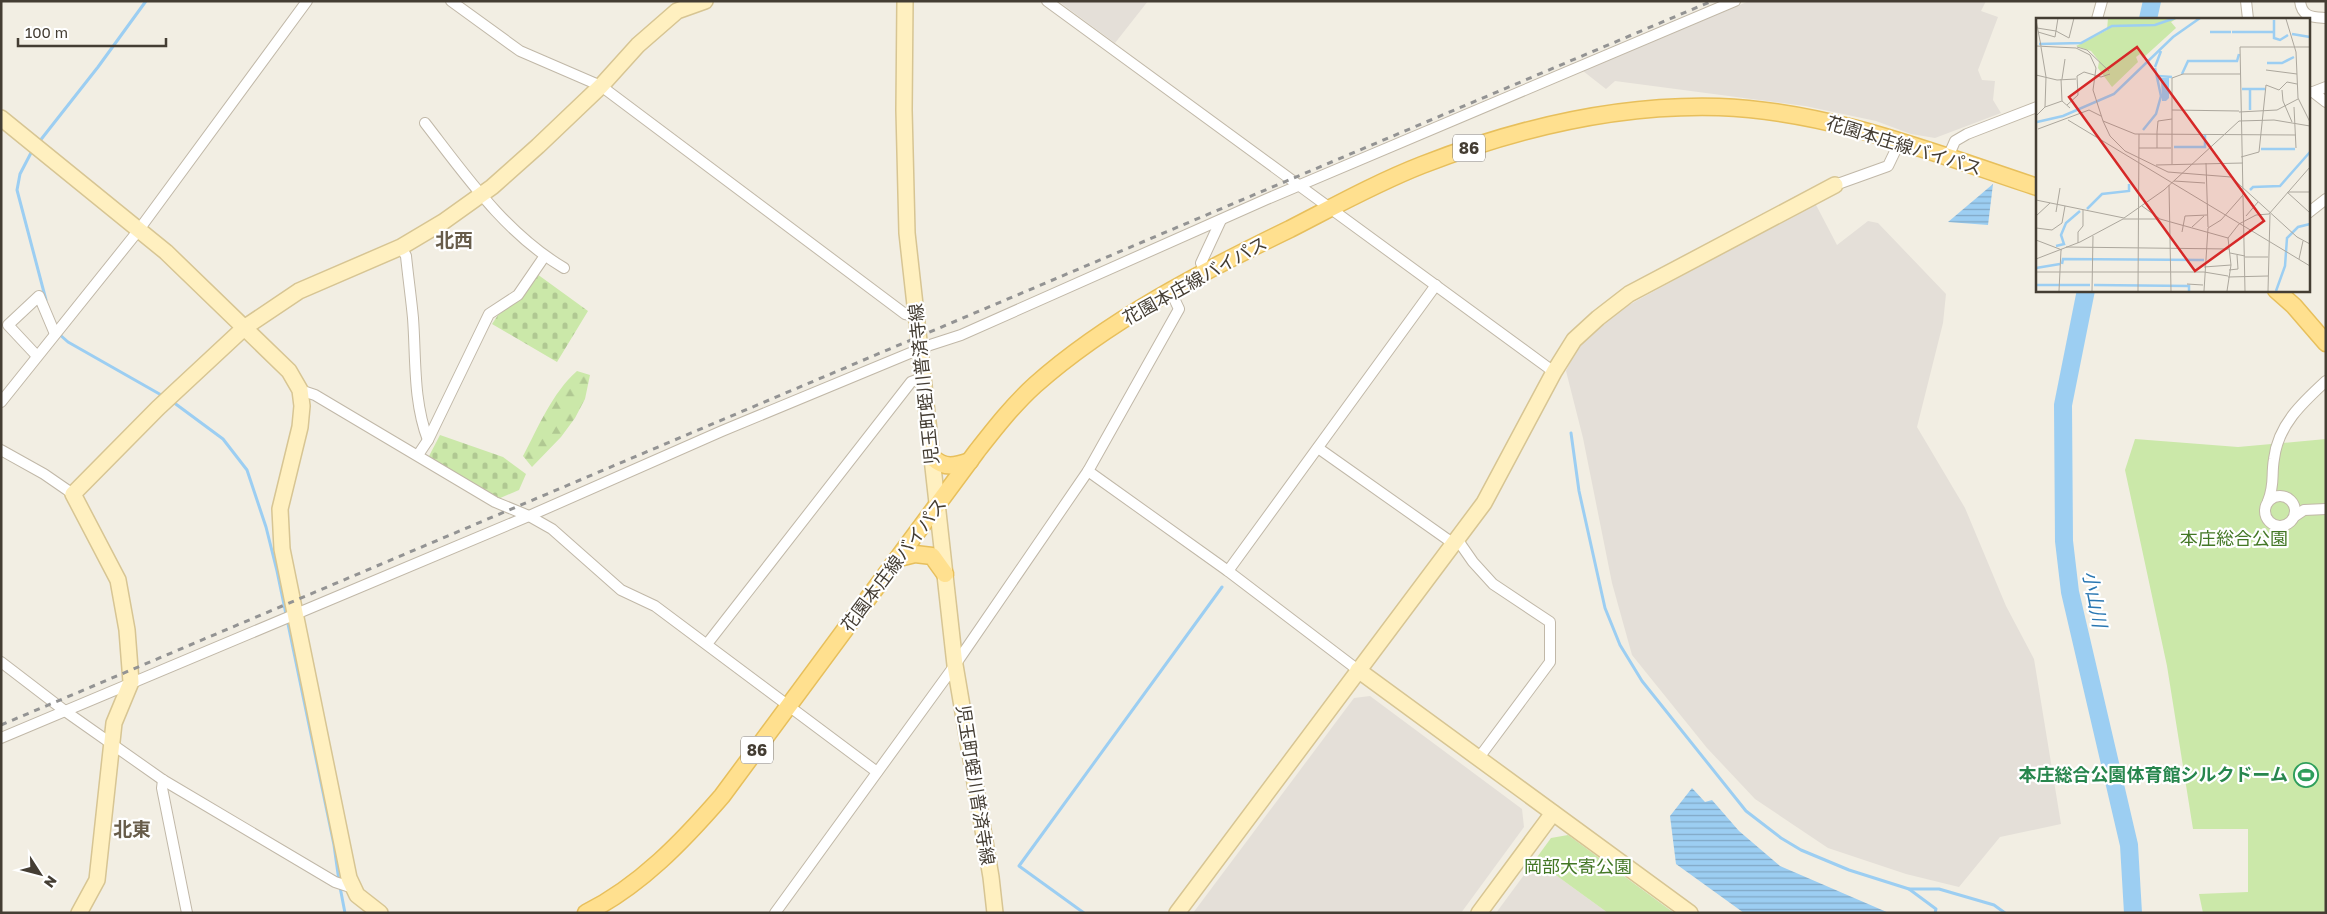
<svg xmlns="http://www.w3.org/2000/svg" width="2327" height="914" font-family="'Golos Text','Noto Sans JP',sans-serif">
<defs>
<pattern id="forest-firs" width="22" height="20" patternUnits="userSpaceOnUse" patternTransform="scale(1.25)"><rect width="22" height="20" fill="#cbe8a9"/><path d="M5 1l3.5 6h-7zM16 11l3.5 6h-7z" fill="#b0c892"/></pattern>
<pattern id="cemetery-stones" width="16" height="16" patternUnits="userSpaceOnUse" patternTransform="scale(1.25)"><rect width="16" height="16" fill="#cbe8a9"/><path d="M2 7V4a2 2 0 0 1 4 0v3zM10 15v-3a2 2 0 0 1 4 0v3z" fill="#b0c892"/></pattern>
<pattern id="water-rules" width="6" height="5" patternUnits="userSpaceOnUse" patternTransform="scale(1.25)"><rect width="6" height="5" fill="#9ccef2"/><path d="M0 2.5h6" fill="none" stroke="#81a8c5"/></pattern>
</defs>
<rect width="100%" height="100%" fill="#f2eee3"/>
<!-- industrial -->
<g fill="#e4dfd8">
<path d="M 1058,1 L 1148,1 L 1115,43 Z"/>
<path d="M 1749,1 L 1986,1 L 1981,11 L 1998,17 L 1978,70 L 1982,80 L 1995,81 L 1993,100 L 2001,113 L 1935,138 L 1911,134 L 1876,121 L 1805,106 L 1615,81 L 1606,89 L 1583,71 Z"/>
<path d="M 1815,203 L 1837,245 L 1868,221 L 1878,223 L 1946,294 L 1943,323 L 1917,427 L 1965,508 L 2006,606 L 2034,659 L 2061,824 L 2000,837 L 1959,887 L 1906,874 L 1828,848 L 1755,799 L 1707,748 L 1632,655 L 1612,583 L 1583,438 L 1566,371 L 1576,350 L 1616,312 Z"/>
<path d="M 1370,696 L 1522,809 L 1524,827 L 1461,913 L 1193,913 L 1354,698 Z"/>
<path d="M 1535,860 L 1608,913 L 1496,913 Z"/>
</g>
<!-- green -->
<g fill="#cbe8a9">
<path d="M 2135,439 L 2238,447 L 2326,439 L 2326,913 L 2203,913 L 2199,894 L 2248,892 L 2248,829 L 2193,829 L 2167,666 L 2125,470 Z"/>
<path d="M 1568,835 L 1674,913 L 1608,913 L 1535,860 L 1551,838 Z"/>
</g>
<!-- forest -->
<path fill="url(#forest-firs)" d="M 577,371 L 590,375 L 585,399 L 575,418 L 561,437 L 532,467 L 523,456 C 538,428 552,393 577,371 Z"/>
<!-- cemetery -->
<g fill="url(#cemetery-stones)">
<path d="M 537,274 L 588,311 L 557,362 L 492,324 L 498,315 L 520,299 Z"/>
<path d="M 440,435 L 503,457 L 526,474 L 519,490 L 498,499 L 428,458 Z"/>
</g>
<!-- water -->
<g fill="url(#water-rules)">
<path d="M 1993,184 L 1988,225 L 1948,222 Z"/>
<path d="M 1692,788 L 1705,802 L 1712,800 L 1739,831 L 1780,866 L 1889,913 L 1744,913 L 1676,864 L 1670,816 Z"/>
</g>
<g fill="none" stroke-linecap="round" stroke-linejoin="round">
<!-- stream -->
<g stroke="#9ccef2" stroke-width="3">
<path d="M 39,142 L 98,67 L 146,1"/>
<path d="M 33,149 L 20,174 L 17,190 L 46,300"/>
<path d="M 59,334 L 68,342 L 163,396"/>
<path d="M 173,402 L 223,439 L 247,470 L 266,527 L 277,571 L 334,845 L 339,881"/>
<path d="M 1571,433 L 1579,491 L 1605,608 L 1620,645 L 1642,681 L 1746,811 L 1781,838 L 1801,850 L 1849,870 L 1909,889 L 1939,889 L 1994,905 L 2005,913"/>
<path d="M 340,887 L 345,913"/>
<path d="M 1909,889 L 1936,909 L 1935,913"/>
<path d="M 1084,913 L 1019,866 L 1222,587"/>
</g>
<!-- river -->
<g stroke="#9ccef2" stroke-width="18">
<path d="M 2148,19 L 2152,1"/>
<path d="M 2086,290 L 2063,405 L 2064,541 L 2070,592 L 2129,845 L 2133,913"/>
</g>
<defs>
<g id="street">
<path d="M 451,1 L 520,51 L 601,86 L 905,314 L 915,316"/>
<path d="M 1047,1 L 1554,372"/>
<path d="M 2246,1 L 2248,19"/>
<path d="M 2300,1 C 2302,18 2313,17 2326,18"/>
<path d="M 2097,19 L 2102,1"/>
<path d="M 2308,92 L 2313,92 L 2326,102"/>
<path d="M 2313,92 L 2326,87"/>
<path d="M 425,123 C 466,176 505,233 564,268"/>
<path d="M 1948,157 L 1955,141 L 1967,134 L 2037,107"/>
<path d="M 1835,185 L 1888,166 L 1900,141"/>
<path d="M 2308,213 L 2326,199"/>
<path d="M 401,247 L 406,256 C 408,276 411,297 413,318 C 416,358 413,401 428,440"/>
<path d="M 1206,272 L 1201,263 L 1221,220"/>
<path d="M 37,356 L 8,325 L 39,296 L 55,334"/>
<path d="M 300,390 L 315,395 L 495,502 L 529,516 L 552,529 L 621,590 L 655,606 L 877,772"/>
<path d="M 1,402 L 138,231 L 307,1"/>
<path d="M 1318,448 L 1454,544"/>
<path d="M 1,450 L 44,474 L 73,494"/>
<path d="M 418,455 L 428,440 L 489,314 L 518,295 L 544,257"/>
<path d="M 1088,471 L 1228,571 L 1358,670"/>
<circle cx="2280" cy="511" r="15"/>
<path d="M 2268,501 C 2275,484 2271,476 2274,459 C 2278,425 2302,403 2326,381"/>
<path d="M 2295,516 L 2304,510 L 2326,509"/>
<path d="M 1457,539 L 1473,562 L 1493,584 L 1550,622 L 1550,662 L 1478,759"/>
<path d="M 1228,571 L 1436,285"/>
<path d="M 707,644 L 911,382 L 922,378"/>
<path d="M 1,662 L 65,711 L 163,780 L 335,882 L 353,888"/>
<path d="M 1,738 L 529,516 L 722,431 L 927,346 L 961,335 L 1267,199 L 1735,1"/>
<path d="M 163,780 L 162,788 L 187,913"/>
<path d="M 775,913 L 955,665 L 1088,471 L 1179,309 L 1171,292"/>
</g>
<g id="secondary">
<path d="M 905,1 L 904,110 L 907,233 L 955,665 L 991,877 L 995,913"/>
<path d="M 1,118 L 166,252 L 289,371 L 300,390 L 302,406 L 300,427 L 280,509 L 282,549 L 349,878 L 357,895 L 380,913"/>
<path d="M 1358,670 L 1690,913"/>
<path d="M 79,913 L 97,880 L 114,723 L 131,682 L 127,630 L 118,580 L 73,494 L 158,408 L 244,328 L 299,291 L 401,247 L 443,222 L 492,187 L 538,146 L 601,86 L 638,45 L 677,11 L 705,1"/>
<path d="M 1177,913 L 1484,503 L 1554,372 L 1574,340 L 1598,318 L 1629,294 L 1835,185"/>
<path d="M 1479,913 L 1553,813"/>
</g>
<g id="primary">
<path d="M 2276,290 L 2294,306 L 2326,343"/>
<path d="M 933,458 C 945,469 955,466 970,461"/>
<path d="M 899,558 L 915,554 L 932,556 L 945,574"/>
<path d="M 586,913 C 640,886 683,841 722,796 L 977,451 C 995,428 1013,405 1035,385 C 1107,321 1203,271 1290,229 C 1333,207 1376,183 1422,165 C 1517,128 1617,104 1719,107 C 1830,111 1934,153 2037,187"/>
</g>
</defs>
<!-- street casing -->
<use href="#street" stroke="#c1b8a8" stroke-width="12"/>
<!-- secondary casing -->
<use href="#secondary" stroke="#d7c593" stroke-width="18"/>
<!-- primary casing -->
<use href="#primary" stroke="#e7bf5c" stroke-width="19"/>
<!-- street -->
<use href="#street" stroke="#fff" stroke-width="10"/>
<!-- secondary -->
<use href="#secondary" stroke="#fff0c0" stroke-width="15"/>
<!-- primary -->
<use href="#primary" stroke="#ffe08f" stroke-width="16"/>
<!-- rail -->
<path stroke="#939393" stroke-width="3" stroke-dasharray="6 6" stroke-linecap="butt" d="M 1,725 L 1712,1"/>
</g>
<!-- icons -->
<defs>
<symbol id="stadium-ring" viewBox="-11 -11 22 22"><circle r="9.5" fill="#fff" stroke="#2e9e5b" stroke-width="1.5"/><path d="M0-5a6.5 5 0 1 0 0 10a6.5 5 0 1 0 0-10ZM-3.5-1.8h7v3.6h-7Z" fill="#2e9e5b"/></symbol>
</defs>
<g fill-rule="evenodd">
<use href="#stadium-ring" x="2292" y="761" width="28" height="28"/>
</g>
<g text-anchor="middle" stroke-width="4.5" stroke-linejoin="round" paint-order="stroke">
<!-- shield labels -->
<g fill="#fff" stroke="#7c7770" stroke-width="1">
<rect x="1453" y="134.5" width="32" height="27" rx="4"/>
<rect x="741" y="736.5" width="32" height="27" rx="4"/>
</g>
<g font-size="16" font-weight="bold" fill="#443d33">
<text x="1469" y="154">86</text>
<text x="757" y="756">86</text>
</g>
<!-- street labels -->
<g font-size="18" fill="#443d33" stroke="#fff">
<text transform="translate(1904 146) rotate(17)" y="6">花園本庄線バイパス</text>
<text transform="translate(1195 281) rotate(-29)" y="6">花園本庄線バイパス</text>
<text transform="translate(924 384) rotate(-96)" y="6">児玉町蛭川普済寺線</text>
<text transform="translate(894 565) rotate(-53)" y="6">花園本庄線バイパス</text>
<text transform="translate(975 785) rotate(81)" y="6">児玉町蛭川普済寺線</text>
</g>
<!-- park labels -->
<g font-size="18" fill="#437725" stroke="#fff">
<text x="2234" y="545">本庄総合公園</text>
<text x="1578" y="873">岡部大寄公園</text>
</g>
<!-- leisure labels -->
<g font-size="18" font-weight="bold" fill="#27864d" stroke="#fff" text-anchor="end">
<text x="2288" y="781">本庄総合公園体育館シルクドーム</text>
</g>
<!-- neighbourhood labels -->
<g font-size="19" font-weight="bold" fill="#675c4a" stroke="#fff">
<text x="454" y="247">北西</text>
<text x="132" y="836">北東</text>
</g>
<!-- water labels -->
<g font-size="19" font-style="italic" fill="#2a77b2" stroke="#fff">
<text transform="translate(2095 599) rotate(79)" y="7">小山川</text>
</g>
</g>
<!-- overview -->
<g transform="translate(2036 18)">
<rect width="274" height="274" fill="#f2eee3"/>
<path d="M 72,0 L 142,0 L 135,4 L 140,10 L 107,40 L 104,36 L 100,39 L 102,44 L 76,69 L 62,50 L 63,43 L 55,33 L 40,28 L 71,12 Z" fill="#cbe8a9"/>
<path d="M 125,60 L 133,60 L 133,80 L 130,83 L 126,83 Z" fill="#9ccef2"/>
<path fill="none" stroke="#9ccef2" stroke-width="2.5" d="M 238,2 L 238,20 L 244,22 L 252,17M 174,14 L 195,14M 196,14 L 238,14M 256,16 L 274,19M 3,26 L 45,25 L 76,8 L 119,7 L 139,0M 231,45 L 246,45 L 258,39M 119,49 L 125,33M 146,56 L 152,43 L 201,43 L 203,36M 122,62 L 123,58 L 136,59M 206,71 L 229,71M 214,92 L 214,71M 1,104 L 27,98 L 78,76 L 137,19 L 164,0M 107,112 L 120,96 L 125,78 L 119,50M 138,129 L 169,129 L 169,117M 225,131 L 259,131M 214,172 L 217,169 L 244,168 L 274,134M 51,191 L 66,176 L 93,173 L 93,166M 20,228 L 28,226 L 25,217 L 30,205 L 44,193M 26,246 L 27,241 L 168,242M 0,250 L 24,246M 0,267 L 54,267M 58,267 L 153,268 L 153,273M 240,273 L 249,248 L 251,220 L 262,209 L 274,206"/>
<path fill="none" stroke="#aca79d" stroke-width="1" d="M 250,1 L 260,34 L 262,80 L 274,104M 0,2 L 5,28M 1,10 L 20,13 L 33,20 L 38,0M 2,14 L 19,19 L 22,0M 0,28 L 40,30 L 54,37 L 60,50 L 57,72 L 67,103 L 74,118 L 89,133 L 132,154 L 195,159 L 261,219 L 274,226M 5,29 L 10,59 L 9,89M 41,29 L 51,32 L 73,53M 230,52 L 261,56M 0,57 L 21,62 L 40,61M 25,61 L 26,83 L 34,90M 26,61 L 29,41M 0,69 L 0,134M 246,72 L 247,83 L 256,104M 31,87 L 42,77 L 41,58 L 48,54 L 65,59 L 74,56M 258,89 L 260,130M 136,92 L 203,93M 203,94 L 241,92 L 262,81M 1,97 L 9,89 L 26,83M 32,102 L 274,248M 67,103 L 99,116 L 260,117M 2,111 L 53,92 L 65,98M 121,114 L 122,103 L 136,101M 121,114 L 121,130M 103,130 L 135,130M 205,139 L 223,134 L 230,67 L 243,72 L 251,64 L 261,66M 170,145 L 172,209M 136,146 L 136,60 L 147,56 L 204,56M 120,147 L 207,145M 138,163 L 169,165M 133,167 L 135,273M 251,174 L 273,194M 252,174 L 273,174M 207,178 L 209,273M 0,182 L 88,200 L 128,172 L 203,103 L 238,102 L 274,108M 106,188 L 124,201 L 192,220 L 203,206 L 220,197 L 233,196 L 274,149M 20,194 L 24,170M 0,198 L 14,185M 149,198 L 171,197M 210,198 L 222,184M 156,209 L 168,198M 0,210 L 16,212 L 26,205 L 29,188M 146,214 L 149,198M 0,222 L 26,232M 42,225 L 42,214 L 47,208 L 47,192M 30,229 L 193,231M 194,235 L 209,238M 209,239 L 232,239M 0,241 L 44,224 L 87,201 L 122,201M 263,241 L 267,223M 168,249 L 195,247M 193,252 L 202,251 L 201,237M 0,254 L 168,254 L 192,258M 192,259 L 232,258M 151,266 L 167,267M 23,273 L 25,232M 56,273 L 57,218M 102,273 L 103,116M 168,273 L 172,210 L 185,202 L 207,177 L 204,29 L 274,29M 191,273 L 195,247 L 192,220M 232,273 L 234,196"/>
<path fill="#d62828" fill-opacity="0.15" stroke="#d62828" stroke-width="2.5" d="M 101,29 L 228,203 L 159,253 L 33,79 Z"/>
<rect width="274" height="274" fill="none" stroke="#443d33" stroke-width="2.5"/>
</g>
<!-- border -->
<rect width="2327" height="914" fill="none" stroke="#443d33" stroke-width="5"/>
<!-- north arrow -->
<g transform="translate(40 874) rotate(126)" stroke="#ffffff" stroke-width="4" paint-order="stroke">
<path d="M0-4L9 19L0 12L-9 19Z" fill="#443d33"/>
<text y="-8" font-size="14" font-weight="bold" text-anchor="middle" fill="#443d33">N</text>
</g>
<!-- scale -->
<path d="M18 38v8h148v-8" fill="none" stroke="#443d33" stroke-width="2.5"/>
<text x="25" y="38" font-size="15" fill="#443d33" stroke="#ffffff" stroke-width="4" paint-order="stroke">100 m</text>
</svg>
